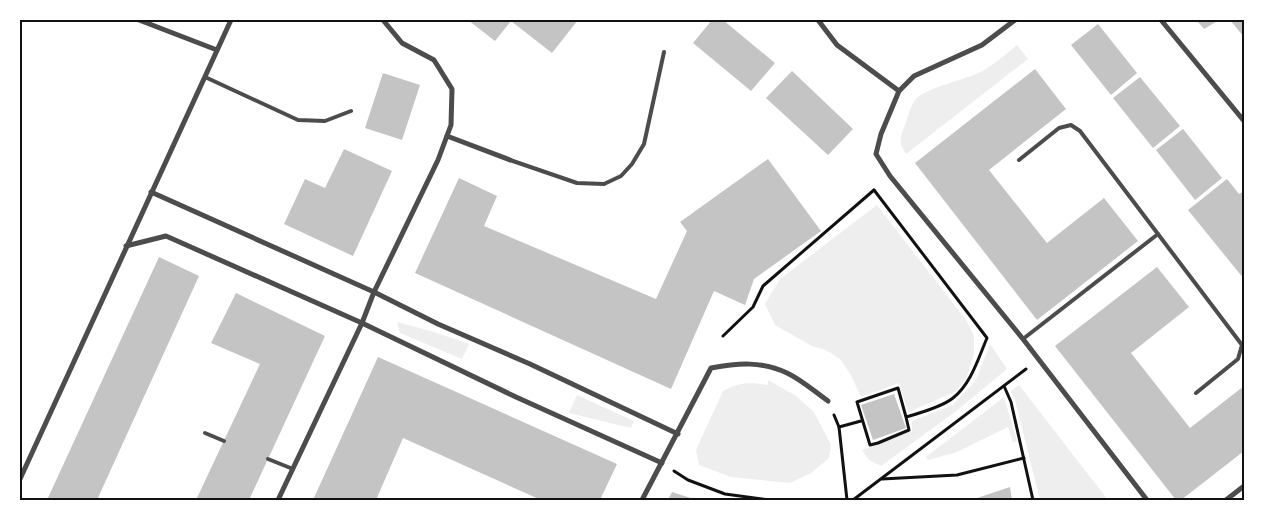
<svg xmlns="http://www.w3.org/2000/svg" width="1264" height="520" font-family="Quicksand,sans-serif">
<rect width="100%" height="100%" fill="#fff"/>
<!-- green -->
<g fill="#eee">
<path d="M 1017,45 L 1028,59 L 906,154 C 898,143 900,137 905,125 C 908,118 910,106 915,100 C 927,86 969,80 986,69 C 997,62 1007,53 1017,45 Z"/>
<path d="M 877,205 L 966,320 L 974,336 L 974,354 L 966,379 L 955,392 L 908,412 L 899,383 L 861,397 L 851,375 L 840,359 L 826,350 L 812,346 L 775,325 L 765,304 L 780,279 Z"/>
<path d="M 397,322 L 434,332 L 469,344 L 462,359 L 400,333 Z"/>
<path d="M 990,344 L 1007,369 L 955,412 L 881,466 L 869,460 L 862,450 L 912,431 L 912,421 L 953,405 L 976,380 Z"/>
<path d="M 768,380 L 796,396 L 814,412 L 831,445 L 829,458 L 811,473 L 790,483 L 731,477 L 699,465 L 696,450 L 723,391 C 740,382 749,382 768,385 Z"/>
<path d="M 1019,385 L 1108,500 L 1040,500 L 1015,400 L 1011,391 Z"/>
<path d="M 577,395 L 634,421 L 631,428 L 569,413 Z"/>
<path d="M 1004,397 L 1017,441 L 1013,443 L 1008,427 L 957,452 L 928,460 L 926,457 Z"/>
</g>
<!-- building -->
<g fill="#c4c4c4">
<path d="M 468,20 L 578,20 L 552,53 L 511,21 L 495,41 Z"/>
<path d="M 712,20 L 723,20 L 775,63 L 751,91 L 693,43 Z"/>
<path d="M 1200,20 L 1219,20 L 1204,29 L 1198,22 Z"/>
<path d="M 1230,20 L 1244,20 L 1244,37 Z"/>
<path d="M 1098,24 L 1137,73 L 1111,95 L 1071,45 Z"/>
<path d="M 1035,69 L 1066,109 L 989,170 L 1047,243 L 1104,198 L 1138,241 L 1037,320 L 915,163 Z"/>
<path d="M 792,71 L 853,129 L 828,155 L 766,98 Z"/>
<path d="M 383,73 L 420,85 L 402,140 L 365,128 Z"/>
<path d="M 1140,77 L 1180,126 L 1153,148 L 1113,98 Z"/>
<path d="M 1183,129 L 1222,178 L 1195,200 L 1156,150 Z"/>
<path d="M 344,149 L 392,171 L 353,256 L 284,224 L 305,179 L 325,188 Z"/>
<path d="M 768,159 L 821,231 L 754,279 L 745,305 L 714,291 L 671,389 L 415,273 L 459,178 L 497,196 L 484,226 L 656,299 L 687,231 L 680,222 Z"/>
<path d="M 1227,179 L 1239,194 L 1244,191 L 1244,279 L 1188,210 Z"/>
<path d="M 159,257 L 199,276 L 97,500 L 47,500 Z"/>
<path d="M 1157,267 L 1189,307 L 1131,353 L 1190,428 L 1244,386 L 1244,451 L 1181,500 L 1176,500 L 1055,346 Z"/>
<path d="M 236,293 L 325,336 L 249,500 L 196,500 L 260,364 L 211,343 Z"/>
<path d="M 378,357 L 617,464 L 600,500 L 541,500 L 403,438 L 376,500 L 313,500 Z"/>
<path d="M 894,394 L 906,428 L 873,440 L 861,405 Z"/>
<path d="M 1010,487 L 1012,500 L 971,500 Z"/>
<path d="M 672,492 L 697,500 L 668,500 Z"/>
</g>
<g fill="none" stroke-linecap="round" stroke-linejoin="round">
<!-- path -->
<g stroke="#111" stroke-width="3">
<path d="M 874,190 L 987,338 C 978,359 971,384 953,398 C 942,407 920,413 906,417 L 909,430 L 878,443 L 870,445 L 857,402 L 898,388 L 906,417"/>
<path d="M 723,336 L 753,307 L 763,286 L 874,190"/>
<path d="M 1004,386 L 1011,402 L 1033,500"/>
<path d="M 834,415 L 839,427 L 847,500"/>
<path d="M 839,427 L 861,421"/>
<path d="M 674,471 L 688,480 L 725,494 L 770,500"/>
<path d="M 882,479 L 957,475 L 1024,458"/>
<path d="M 853,500 L 1026,369"/>
</g>
<!-- service -->
<g stroke="#4c4c4c" stroke-width="4">
<path d="M 205,77 L 298,120 L 325,121 L 351,111"/>
<path d="M 510,160 L 577,183 L 604,184 L 621,176 L 632,164 L 644,144 L 664,52"/>
<path d="M 1019,160 L 1059,128 L 1071,125 L 1080,131 L 1242,345 L 1238,359 L 1196,393"/>
<path d="M 1023,339 L 1158,234"/>
<path d="M 205,433 L 224,441"/>
<path d="M 268,459 L 293,469"/>
</g>
<!-- minor -->
<g stroke="#4c4c4c" stroke-width="5">
<path d="M 139,20 L 217,50"/>
<path d="M 818,20 L 837,45 L 899,91"/>
<path d="M 1015,20 L 982,45 L 914,76 L 899,91 L 881,134 L 876,154 L 890,176 L 1023,339 L 1147,500"/>
<path d="M 1161,20 L 1244,121"/>
<path d="M 447,136 L 510,160"/>
<path d="M 151,192 L 374,292 L 438,324 L 530,364 L 678,434"/>
<path d="M 126,246 L 166,236 L 362,323 L 516,397 L 662,463"/>
<path d="M 20,479 L 231,20"/>
<path d="M 278,500 L 362,323 L 374,292 L 438,160 L 451,125 L 452,89 L 434,60 L 402,43 L 383,20"/>
<path d="M 642,500 L 711,368 C 738,363 762,361 787,373 C 802,380 815,392 828,401"/>
<path d="M 1226,500 L 1244,486"/>
</g>
</g>
<!-- border -->
<rect width="1264" height="520" fill="none" stroke="#ffffff" stroke-width="42"/>
<rect x="21" y="21" width="1222" height="478" fill="none" stroke="#111" stroke-width="2"/>
</svg>
